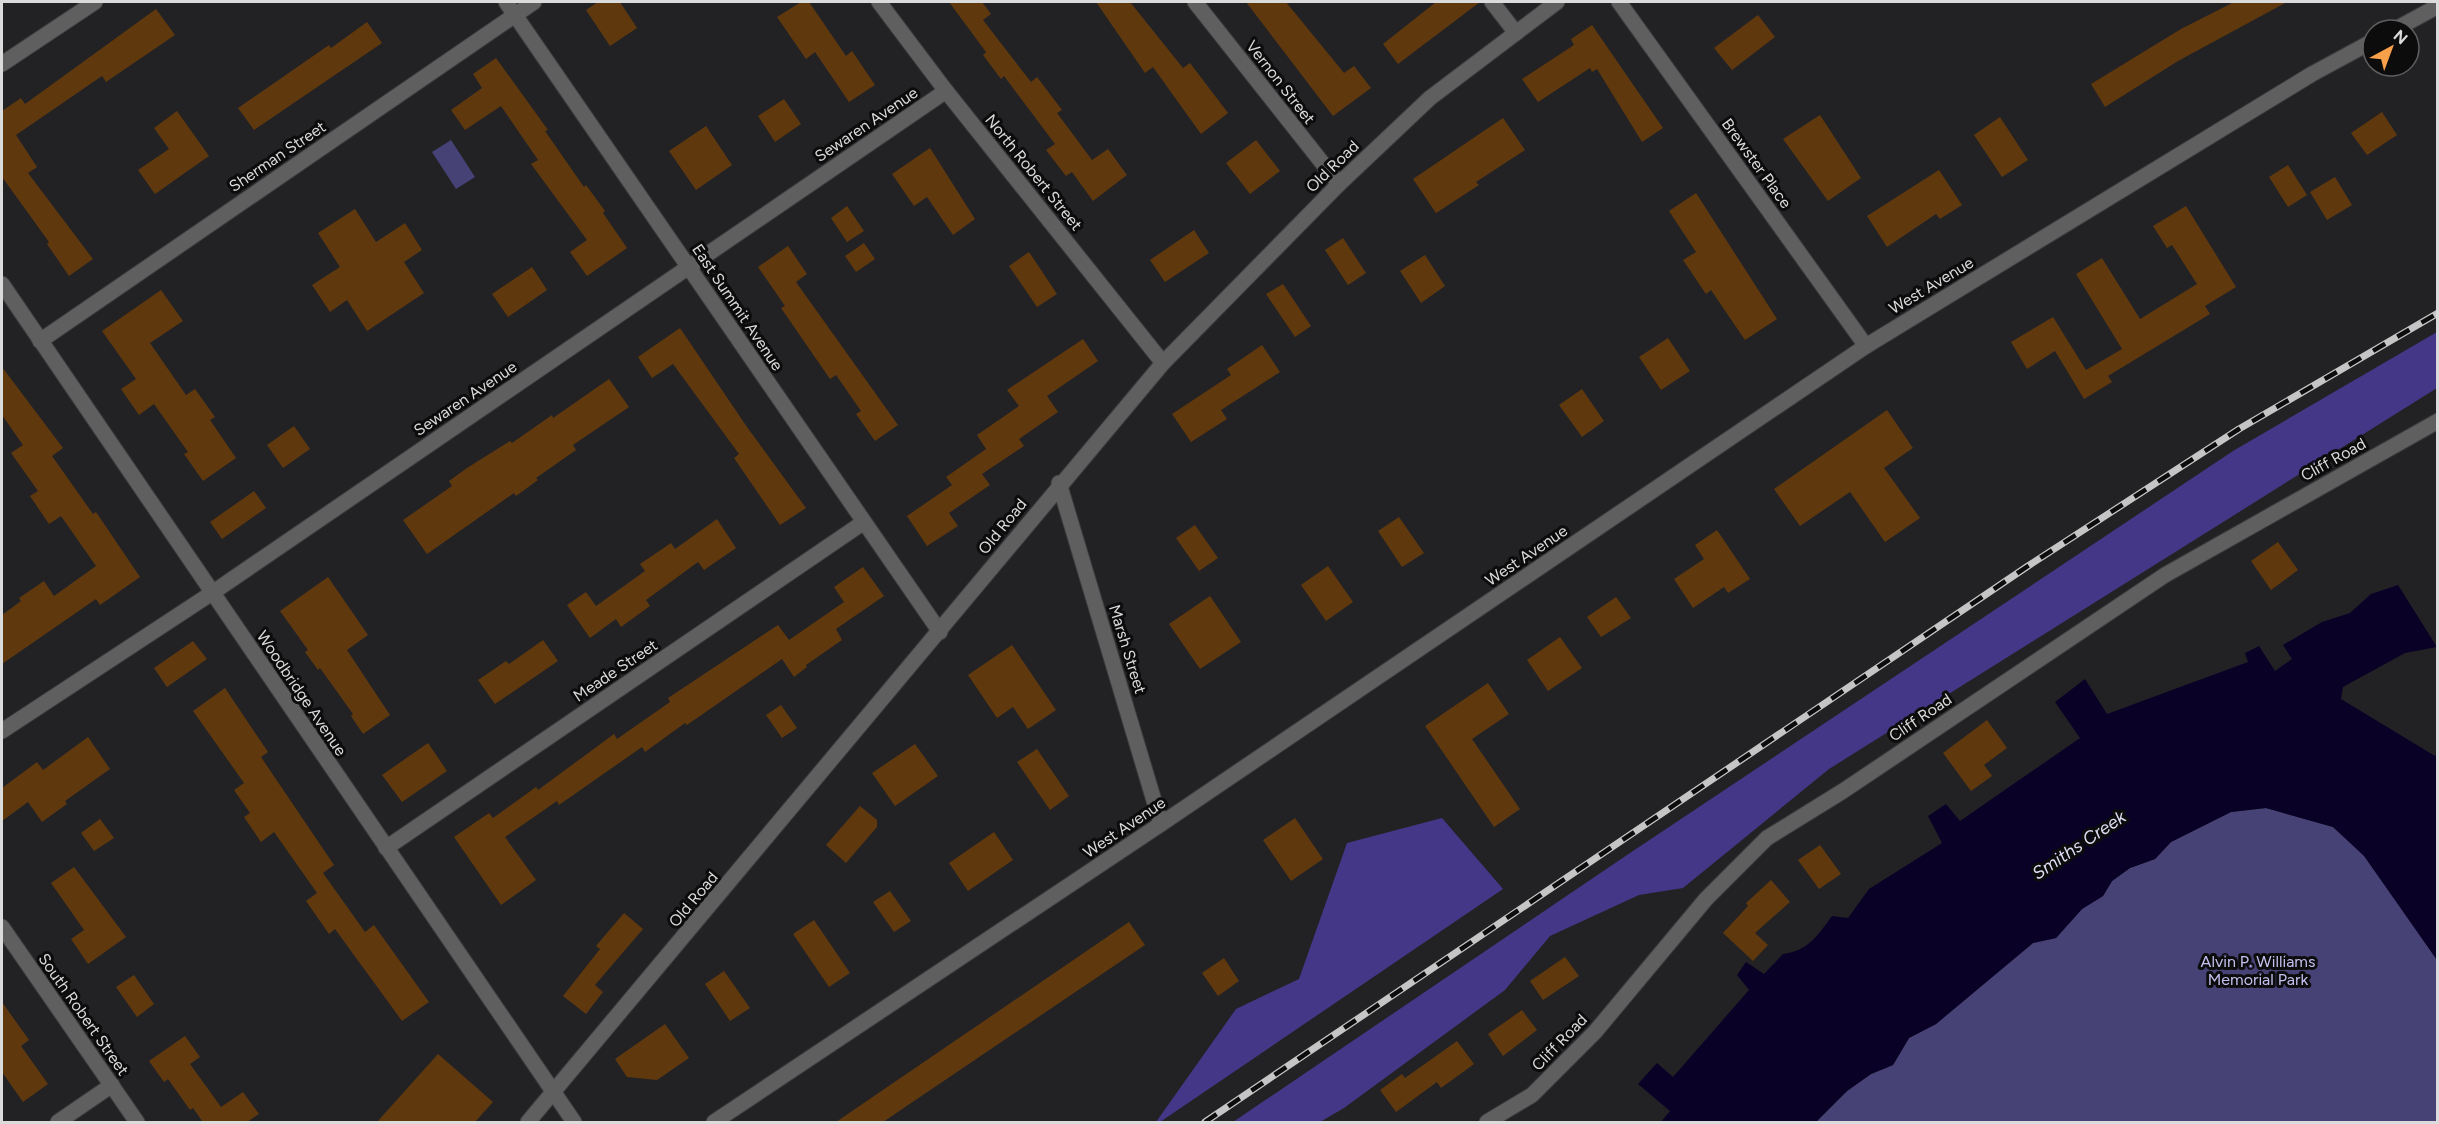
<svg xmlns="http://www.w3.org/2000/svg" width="2439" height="1124" font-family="Figtree,sans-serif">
<rect width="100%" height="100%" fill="#222225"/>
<!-- green -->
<g fill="#474276">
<path d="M 451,140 L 475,177 L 456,189 L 432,152 Z"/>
<path d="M 2266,808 L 2333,827 L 2364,855 L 2437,960 L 2437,1122 L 1816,1122 L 1847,1091 L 1871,1074 L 1893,1065 L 1909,1038 L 1936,1024 L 2033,943 L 2056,938 L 2082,909 L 2103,896 L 2112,881 L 2130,868 L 2155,859 L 2171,842 L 2231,812 Z"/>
</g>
<!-- forest -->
<g fill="#453788">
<path d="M 2437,332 L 2437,388 L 1829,769 L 1683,888 L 1639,895 L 1550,936 L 1505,990 L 1344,1108 L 1320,1122 L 1233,1122 L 1630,853 L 2233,451 Z"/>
<path d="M 1442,818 L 1503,889 L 1160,1122 L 1156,1122 L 1236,1009 L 1299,979 L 1347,843 Z"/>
</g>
<!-- water -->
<path fill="#0a0127" d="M 2398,585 L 2437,647 L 2405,653 L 2343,687 L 2341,699 L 2435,756 L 2437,752 L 2437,960 L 2364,856 L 2333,827 L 2266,808 L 2231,812 L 2171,842 L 2155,859 L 2130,868 L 2112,881 L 2103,896 L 2082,909 L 2056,938 L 2033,943 L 1936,1024 L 1909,1038 L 1893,1065 L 1871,1074 L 1847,1091 L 1816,1122 L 1661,1122 L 1670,1111 L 1638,1084 L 1657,1063 L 1673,1077 L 1749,990 L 1737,975 L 1746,962 L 1764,974 L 1783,954 C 1808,951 1818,935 1832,916 L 1848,918 L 1869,889 L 1942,843 L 1928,816 L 1946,804 L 1960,821 L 2080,738 L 2055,702 L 2085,679 L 2107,714 L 2248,662 L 2245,653 L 2259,646 L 2275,671 L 2292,659 L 2283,645 L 2322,622 L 2350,613 L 2371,594 Z"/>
<!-- building -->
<g fill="#5f380e">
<path d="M 598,2 L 620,2 L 637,28 L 610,46 L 586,10 Z"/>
<path d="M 801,2 L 809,2 L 846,56 L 852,51 L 875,85 L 849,102 L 815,52 L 806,59 L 777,17 Z"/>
<path d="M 949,2 L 982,2 L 991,14 L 983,20 L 1031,82 L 1037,77 L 1062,110 L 1057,113 L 1092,160 L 1108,149 L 1127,175 L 1093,201 L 1072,172 L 1066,176 L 1046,150 L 1055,144 L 1004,76 L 1001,79 L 983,55 L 986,52 Z"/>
<path d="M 1096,2 L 1130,2 L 1183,68 L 1190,63 L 1228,113 L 1201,134 L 1153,67 L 1145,73 Z"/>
<path d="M 1246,2 L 1286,2 L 1344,73 L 1354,66 L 1371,88 L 1333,116 Z"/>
<path d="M 1436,2 L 1480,2 L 1398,64 L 1383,44 Z"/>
<path d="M 2234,2 L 2287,2 L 2178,61 L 2105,107 L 2091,84 L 2181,29 Z"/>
<path d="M 156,9 L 175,35 L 106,82 L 102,76 L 16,135 L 37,167 L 28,173 L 93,259 L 69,276 L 47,244 L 49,242 L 2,177 L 2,111 L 21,98 L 25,104 Z"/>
<path d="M 1758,15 L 1775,37 L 1732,70 L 1714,48 Z"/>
<path d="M 367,22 L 382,43 L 254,130 L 238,108 L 329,45 L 331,48 Z"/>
<path d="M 1592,25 L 1663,128 L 1642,142 L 1597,69 L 1592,72 L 1590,68 L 1538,102 L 1522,79 L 1574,45 L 1571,39 Z"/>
<path d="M 496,58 L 548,130 L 545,131 L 584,187 L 586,185 L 605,211 L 603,213 L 627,248 L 587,276 L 570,252 L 587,240 L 531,164 L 538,160 L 501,106 L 465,130 L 451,110 L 482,88 L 473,74 Z"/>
<path d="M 784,99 L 801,124 L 775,142 L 758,116 Z"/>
<path d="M 177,111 L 209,156 L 155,194 L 138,170 L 169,149 L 154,128 Z"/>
<path d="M 2382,112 L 2397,135 L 2367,155 L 2351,133 Z"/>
<path d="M 1820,115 L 1861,178 L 1828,201 L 1783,139 Z"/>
<path d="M 2000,117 L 2028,160 L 2002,177 L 1974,135 Z"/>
<path d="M 1503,118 L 1525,150 L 1476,182 L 1479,185 L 1436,213 L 1413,179 Z"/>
<path d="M 706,126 L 732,165 L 696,190 L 669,151 Z"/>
<path d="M 1256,140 L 1280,171 L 1250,194 L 1226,163 Z"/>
<path d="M 930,148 L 975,219 L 953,235 L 927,197 L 914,206 L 892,174 Z"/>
<path d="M 2288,165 L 2307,195 L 2288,207 L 2269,177 Z"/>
<path d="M 1939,170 L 1962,205 L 1940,219 L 1936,214 L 1887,247 L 1867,216 Z"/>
<path d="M 2335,177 L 2352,205 L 2327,220 L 2310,192 Z"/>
<path d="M 1696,193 L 1777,319 L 1745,340 L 1711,290 L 1706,294 L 1683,260 L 1696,252 L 1669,211 Z"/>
<path d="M 847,206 L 864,231 L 847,242 L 831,218 Z"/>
<path d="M 2186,206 L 2236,287 L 2205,306 L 2210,314 L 2108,376 L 2112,382 L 2084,399 L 2055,351 L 2027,369 L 2011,342 L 2053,317 L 2086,370 L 2122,349 L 2076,274 L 2102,258 L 2140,319 L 2197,284 L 2172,245 L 2167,248 L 2153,226 Z"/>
<path d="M 355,209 L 376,242 L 405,223 L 422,250 L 404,262 L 424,293 L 367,331 L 347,300 L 330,312 L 312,285 L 340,267 L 318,233 Z"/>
<path d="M 1194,230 L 1209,253 L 1165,282 L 1150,260 Z"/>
<path d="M 1343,238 L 1366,273 L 1348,285 L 1325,250 Z"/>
<path d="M 864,243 L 875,259 L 856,272 L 845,256 Z"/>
<path d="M 788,246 L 807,274 L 796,282 L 898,425 L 875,441 L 856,414 L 861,411 L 836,375 L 830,379 L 781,308 L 785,306 L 758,267 Z"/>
<path d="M 1029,252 L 1057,294 L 1037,307 L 1009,266 Z"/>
<path d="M 1425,255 L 1445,286 L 1421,303 L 1400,271 Z"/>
<path d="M 532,267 L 547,290 L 508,317 L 492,294 Z"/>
<path d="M 1283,284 L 1311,326 L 1295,337 L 1266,294 Z"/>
<path d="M 161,290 L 183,321 L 150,343 L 186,395 L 195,389 L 215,417 L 210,420 L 236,458 L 203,481 L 184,454 L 188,452 L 154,404 L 139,415 L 121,389 L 136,379 L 102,331 Z"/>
<path d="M 680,328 L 747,427 L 806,508 L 780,525 L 734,458 L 739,454 L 673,364 L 652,378 L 638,357 Z"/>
<path d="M 1668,338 L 1690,371 L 1661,390 L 1639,357 Z"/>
<path d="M 1083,339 L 1098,361 L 1047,396 L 1058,412 L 1019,439 L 1024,446 L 982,474 L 990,485 L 949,513 L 958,526 L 927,546 L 907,516 L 952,485 L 946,477 L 986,449 L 977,435 L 1019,406 L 1007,390 Z"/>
<path d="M 1262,345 L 1280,372 L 1221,410 L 1227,419 L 1191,442 L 1172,414 L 1231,375 L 1227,369 Z"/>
<path d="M 2,367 L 63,448 L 52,456 L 93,514 L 96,512 L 140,577 L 100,605 L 96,599 L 2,664 L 2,615 L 21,601 L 19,598 L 44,581 L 54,596 L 96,566 L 61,516 L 49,524 L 30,496 L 38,491 L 11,453 L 23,445 L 2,415 Z"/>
<path d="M 609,379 L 629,407 L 573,445 L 576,450 L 536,478 L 538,480 L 516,496 L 514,493 L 427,554 L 403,520 L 452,486 L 449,481 L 467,468 L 510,441 L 512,443 L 552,415 L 553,418 Z"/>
<path d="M 1582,389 L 1604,421 L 1582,437 L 1559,405 Z"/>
<path d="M 1887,410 L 1913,448 L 1884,468 L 1920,518 L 1885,542 L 1850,492 L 1800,526 L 1774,489 Z"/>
<path d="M 294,426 L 310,449 L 283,468 L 267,445 Z"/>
<path d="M 254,491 L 266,508 L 222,539 L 210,522 Z"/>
<path d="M 1399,517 L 1424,553 L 1402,567 L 1378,531 Z"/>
<path d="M 717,519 L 736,548 L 704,570 L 698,562 L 646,600 L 650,606 L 621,627 L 616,619 L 590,638 L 567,605 L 586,592 L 596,606 L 645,571 L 640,564 L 671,543 L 675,549 Z"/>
<path d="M 1195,525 L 1218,558 L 1199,571 L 1176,538 Z"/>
<path d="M 1717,530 L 1750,579 L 1728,593 L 1724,587 L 1693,608 L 1674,579 L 1704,559 L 1695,545 Z"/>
<path d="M 2278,542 L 2298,570 L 2271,590 L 2251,561 Z"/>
<path d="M 1328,566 L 1353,602 L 1326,621 L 1301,585 Z"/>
<path d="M 863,567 L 884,596 L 836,629 L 842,640 L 806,665 L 807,667 L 794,677 L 782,659 L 687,725 L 685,723 L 645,752 L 642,747 L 559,805 L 557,801 L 505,837 L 536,880 L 501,905 L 454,837 L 489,813 L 493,818 L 536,787 L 538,790 L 614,734 L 617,739 L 670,702 L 668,698 L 778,625 L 789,640 L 844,602 L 834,587 Z"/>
<path d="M 328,577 L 368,635 L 347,650 L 390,715 L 363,734 L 351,716 L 353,714 L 320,668 L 318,670 L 305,652 L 308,650 L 280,611 Z"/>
<path d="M 1210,596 L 1241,642 L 1200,669 L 1169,624 Z"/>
<path d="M 1616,597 L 1631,618 L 1601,637 L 1587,617 Z"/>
<path d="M 1560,637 L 1582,668 L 1548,691 L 1527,660 Z"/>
<path d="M 543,640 L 558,661 L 495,704 L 478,680 L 506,661 L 509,664 Z"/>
<path d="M 193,641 L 207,659 L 167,687 L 154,668 Z"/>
<path d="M 1012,645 L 1056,710 L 1028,729 L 1013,707 L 997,718 L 968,675 Z"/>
<path d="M 1488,683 L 1509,714 L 1472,739 L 1520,809 L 1494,827 L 1425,726 Z"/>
<path d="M 225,688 L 268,752 L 261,757 L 334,865 L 323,873 L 365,932 L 374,925 L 429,1002 L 402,1021 L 335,929 L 329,934 L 306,901 L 317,893 L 274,832 L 261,842 L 244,817 L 250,813 L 234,790 L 244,783 L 193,711 Z"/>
<path d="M 781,705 L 797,728 L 782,738 L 766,715 Z"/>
<path d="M 1987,720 L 2007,748 L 1984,765 L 1992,776 L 1971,791 L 1943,753 Z"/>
<path d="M 88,737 L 110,769 L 65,801 L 67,804 L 42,822 L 28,802 L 2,821 L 2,788 L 37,762 L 43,770 Z"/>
<path d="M 428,743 L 447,771 L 402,802 L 382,775 Z"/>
<path d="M 915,744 L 938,776 L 895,806 L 872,773 Z"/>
<path d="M 1037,749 L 1069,796 L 1050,810 L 1017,762 Z"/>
<path d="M 860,806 L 877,820 L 877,827 L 846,863 L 826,845 Z"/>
<path d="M 1295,818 L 1323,859 L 1291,881 L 1263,840 Z"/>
<path d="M 100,819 L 114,838 L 94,851 L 81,833 Z"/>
<path d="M 994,832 L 1013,860 L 968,891 L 949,863 Z"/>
<path d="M 1820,845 L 1841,874 L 1819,889 L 1798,860 Z"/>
<path d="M 74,867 L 126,937 L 88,964 L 71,939 L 84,930 L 51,883 Z"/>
<path d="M 1771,880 L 1790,902 L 1755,933 L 1768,945 L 1753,961 L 1723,933 L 1748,906 L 1746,903 Z"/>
<path d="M 890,891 L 911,921 L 894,932 L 873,902 Z"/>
<path d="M 624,913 L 643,929 L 595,985 L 603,992 L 586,1014 L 563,996 L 600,949 L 596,946 Z"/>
<path d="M 814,920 L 850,973 L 829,987 L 793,934 Z"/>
<path d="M 1129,922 L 1145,945 L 883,1122 L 836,1122 Z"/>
<path d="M 1565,957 L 1579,976 L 1543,1000 L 1530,981 Z"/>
<path d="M 1224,958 L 1239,981 L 1218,996 L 1202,973 Z"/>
<path d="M 724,971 L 750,1008 L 730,1021 L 705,984 Z"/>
<path d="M 134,975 L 154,1004 L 137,1017 L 116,987 Z"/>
<path d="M 2,1002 L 29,1040 L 21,1046 L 48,1084 L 23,1102 L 2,1072 Z"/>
<path d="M 1522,1010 L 1537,1030 L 1503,1056 L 1488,1034 Z"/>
<path d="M 665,1024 L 689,1058 L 657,1080 L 627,1077 L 615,1059 Z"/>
<path d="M 185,1036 L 200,1057 L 190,1064 L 221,1107 L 243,1092 L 259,1114 L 247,1122 L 200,1122 L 202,1121 L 193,1108 L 190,1110 L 168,1079 L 164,1082 L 149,1061 Z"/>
<path d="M 1457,1041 L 1474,1064 L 1441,1088 L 1437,1082 L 1396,1112 L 1380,1090 L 1402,1074 L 1405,1078 Z"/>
<path d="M 438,1054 L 493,1102 L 475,1122 L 377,1122 Z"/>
</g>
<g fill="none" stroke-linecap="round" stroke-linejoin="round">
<defs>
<g id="minor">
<path d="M 506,2 L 940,632"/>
<path d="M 879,2 L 946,91 L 1163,363"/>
<path d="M 1195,2 L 1339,184"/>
<path d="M 1492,2 L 1516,33"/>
<path d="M 1619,2 L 1866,346"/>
<path d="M 2394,30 L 2438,6"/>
<path d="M 2,64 L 95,2"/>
<path d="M 2,284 L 574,1122"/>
<path d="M 40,341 L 534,2"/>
<path d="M 1059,483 L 1161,824"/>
<path d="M 2,731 L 212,593 L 946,91"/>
<path d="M 386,848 L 864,522"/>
<path d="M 2,927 L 137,1122"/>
<path d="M 58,1122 L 112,1085"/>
<path d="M 528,1122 L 1163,363 L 1339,184 L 1430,98 L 1557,2"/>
<path d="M 714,1122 L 1161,824 L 1866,346 L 2312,74 L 2373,41"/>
<path d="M 1487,1122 L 1532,1095 L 1595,1032 L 1706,899 L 1767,838 L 1843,791 L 2165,575 L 2438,421"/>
</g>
</defs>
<!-- minor casing -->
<use href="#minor" stroke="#3c3c3f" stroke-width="17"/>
<!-- minor -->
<use href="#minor" stroke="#5f5f60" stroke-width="15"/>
<defs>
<path id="rail" d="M 1205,1122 L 2028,566 L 2239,429 L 2438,313"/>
</defs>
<!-- rail casing -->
<use href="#rail" stroke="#c5c5c6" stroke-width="7"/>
<!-- rail -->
<use href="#rail" stroke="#0c0c0d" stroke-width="4.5" stroke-dasharray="14" stroke-linecap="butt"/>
</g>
<g text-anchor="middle" stroke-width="6" stroke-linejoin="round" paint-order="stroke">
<!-- street labels -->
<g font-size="16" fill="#dbdbdc" stroke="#0c0c0d">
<text transform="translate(1281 82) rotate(52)" y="6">Vernon Street</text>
<text transform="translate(866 124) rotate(-34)" y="6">Sewaren Avenue</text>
<text transform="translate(277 156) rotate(-34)" y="6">Sherman Street</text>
<text transform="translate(1757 163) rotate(54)" y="6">Brewster Place</text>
<text transform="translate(1332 166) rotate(-44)" y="6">Old Road</text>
<text transform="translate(1034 172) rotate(51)" y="6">North Robert Street</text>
<text transform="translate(1931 285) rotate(-31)" y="6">West Avenue</text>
<text transform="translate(738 307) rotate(56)" y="6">East Summit Avenue</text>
<text transform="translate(465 398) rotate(-34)" y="6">Sewaren Avenue</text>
<text transform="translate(2333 459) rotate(-29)" y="6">Cliff Road</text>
<text transform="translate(1002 526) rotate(-51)" y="6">Old Road</text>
<text transform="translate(1526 555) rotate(-34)" y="6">West Avenue</text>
<text transform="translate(1128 649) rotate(73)" y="6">Marsh Street</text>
<text transform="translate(615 670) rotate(-34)" y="6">Meade Street</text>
<text transform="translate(302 693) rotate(56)" y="6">Woodbridge Avenue</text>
<text transform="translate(1920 717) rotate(-34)" y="6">Cliff Road</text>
<text transform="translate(1124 827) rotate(-34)" y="6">West Avenue</text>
<text transform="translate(693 899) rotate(-50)" y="6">Old Road</text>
<text transform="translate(84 1014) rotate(55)" y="6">South Robert Street</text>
<text transform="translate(1559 1042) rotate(-46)" y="6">Cliff Road</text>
</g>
<!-- park labels -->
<g font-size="16" fill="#c3c1ef" stroke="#0c0c0d">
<text x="2258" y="967">Alvin P. Williams<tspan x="2258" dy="18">Memorial Park</tspan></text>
</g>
<!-- water labels -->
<g font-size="18" font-style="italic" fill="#ddddf4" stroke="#0c0c0d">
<text transform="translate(2079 845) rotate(-34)" y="6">Smiths Creek</text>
</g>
</g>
<!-- border -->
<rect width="2439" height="1124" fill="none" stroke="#dbdbdc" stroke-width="6"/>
<!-- north arrow -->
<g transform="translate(2391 48) rotate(41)"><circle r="28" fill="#0c0c0d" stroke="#5f5f60" stroke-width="1.5"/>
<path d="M0-4.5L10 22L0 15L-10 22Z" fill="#f8a14a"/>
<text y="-9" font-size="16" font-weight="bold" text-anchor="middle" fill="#dbdbdc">N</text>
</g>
</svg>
